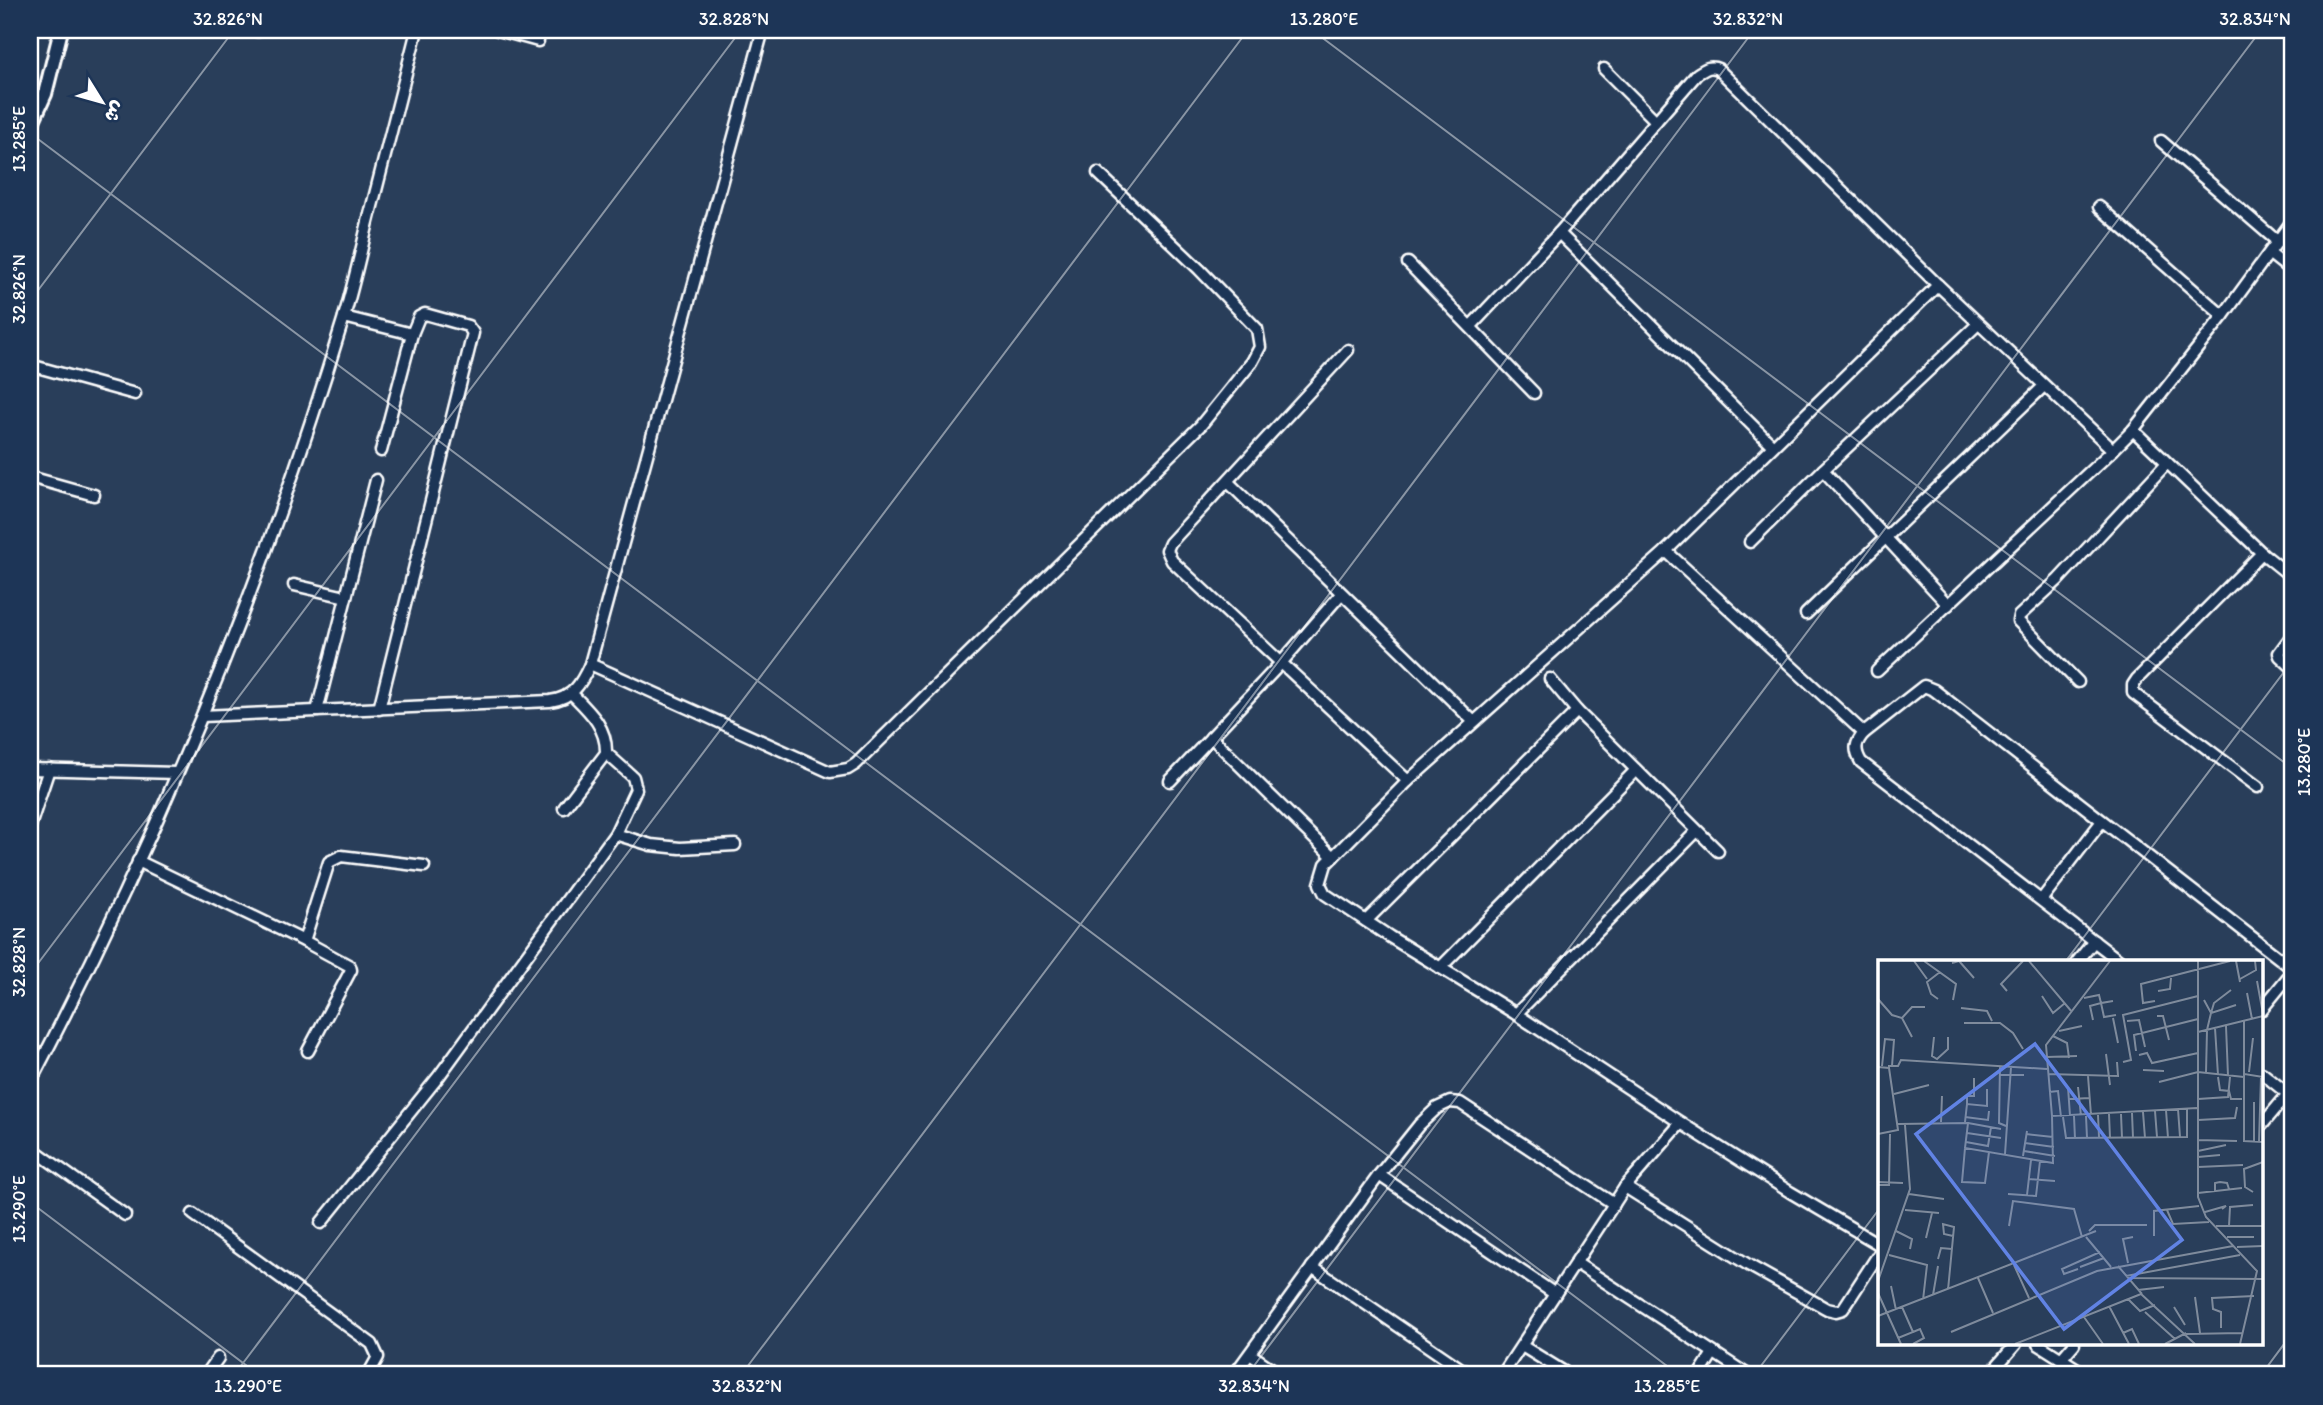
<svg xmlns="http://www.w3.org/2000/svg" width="2323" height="1405" font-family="Itim,'Playpen Sans Arabic',sans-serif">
<rect width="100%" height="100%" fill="#293e5a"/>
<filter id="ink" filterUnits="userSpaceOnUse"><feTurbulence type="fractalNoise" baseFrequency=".0143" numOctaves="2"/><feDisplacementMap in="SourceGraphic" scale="14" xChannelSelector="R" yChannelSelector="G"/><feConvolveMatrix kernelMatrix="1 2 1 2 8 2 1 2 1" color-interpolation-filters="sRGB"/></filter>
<g filter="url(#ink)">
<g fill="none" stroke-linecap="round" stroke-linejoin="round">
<defs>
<g id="minor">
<path d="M 251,30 L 258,31"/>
<path d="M 498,30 L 538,41"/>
<path d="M 1604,69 L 1656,121"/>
<path d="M 2161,141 L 2278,242"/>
<path d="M 2099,207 L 2223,316"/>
<path d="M 2270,254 L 2293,272"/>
<path d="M 1408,263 L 1534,393"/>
<path d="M 344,317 L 412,334"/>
<path d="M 1471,326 L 1559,233"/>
<path d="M 1348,350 L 1170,543 L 1167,550 L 1172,561 L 1408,781"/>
<path d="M 30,365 L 135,394"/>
<path d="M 2133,430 L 2262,553 L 2137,679 L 2133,685 L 2133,693 L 2258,787"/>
<path d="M 1772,445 L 1559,233 L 1697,74 C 1705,69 1710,65 1718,69 L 1938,285"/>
<path d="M 30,477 L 94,495"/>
<path d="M 1228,482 L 1473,721"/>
<path d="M 1750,542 L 1823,470"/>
<path d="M 1666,551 L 1864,733 C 1855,743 1854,750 1861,762 L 2121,962"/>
<path d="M 2262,553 L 2293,578"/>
<path d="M 294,585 L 346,597"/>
<path d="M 1948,605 L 1823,470 L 1978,324"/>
<path d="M 1806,614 L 2044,386"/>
<path d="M 2293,634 L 2279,653 L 2280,656 L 2293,668"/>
<path d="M 590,664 L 830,772 L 848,769 L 856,764 L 1201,425 L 1252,362 L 1260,347 L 1257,329 L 1199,269 L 1098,173"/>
<path d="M 1877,671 L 2113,450"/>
<path d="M 1550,679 L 1577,711 L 1718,851"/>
<path d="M 2078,682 L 2018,621 L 2019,616 L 2058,580 L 2167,463"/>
<path d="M 379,709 L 473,333 L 468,326 L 425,314 L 419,317 L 412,334 L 381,451"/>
<path d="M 317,711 L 376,480"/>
<path d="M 202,716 L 550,701 C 573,698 581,684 590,664 L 763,30"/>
<path d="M 1864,733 L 1924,686 L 1934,690 L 2293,969"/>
<path d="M 1211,737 L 1333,857"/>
<path d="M 30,769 L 176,773"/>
<path d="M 1170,781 L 1281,663 L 1341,594"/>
<path d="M 564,808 L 606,753 C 607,727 589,711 572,694"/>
<path d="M 30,826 L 49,769"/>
<path d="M 615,834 L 651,845 L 680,848 L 735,845"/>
<path d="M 138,861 L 304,941 L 350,966 L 351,970 L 308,1051"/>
<path d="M 2042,899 L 2102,821"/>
<path d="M 1366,921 L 1577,711"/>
<path d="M 304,941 L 329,862 L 341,856 L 424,866"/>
<path d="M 2077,962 L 2094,941"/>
<path d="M 1440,968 L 1635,771"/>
<path d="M 2262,1009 L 2293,971"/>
<path d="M 1516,1014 L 1697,831"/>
<path d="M 2262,1073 L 2288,1094"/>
<path d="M 30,1083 C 158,839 263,584 343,320 C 353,288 360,255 368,222 C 384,158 401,94 417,30"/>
<path d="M 1681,1123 L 1516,1014 L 1390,937 L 1325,894 L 1320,884 L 1326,864 L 1408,781 L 1666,551 L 1938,285 L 2113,450 L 2133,430 L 2223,316 L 2293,220"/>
<path d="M 2262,1125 L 2293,1088"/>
<path d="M 30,1147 L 125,1215"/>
<path d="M 1379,1175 L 1555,1294"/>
<path d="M 1625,1187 L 1750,1266 L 1827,1309 L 1836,1311 L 1843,1309 L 1880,1252"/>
<path d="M 193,1214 L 372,1344 L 378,1357 L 368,1375"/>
<path d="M 321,1223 L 439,1076 L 615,834 L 636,789 L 633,777 L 606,753"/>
<path d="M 1576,1263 L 1748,1375"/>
<path d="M 1312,1267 L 1470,1375"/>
<path d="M 2038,1344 L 2087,1375"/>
<path d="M 1522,1346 L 1569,1375"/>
<path d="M 1250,1354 L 1281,1375"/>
<path d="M 2061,1359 L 2074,1344"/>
<path d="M 206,1375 L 218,1358"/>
<path d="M 1234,1375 L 1379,1175 L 1419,1125 L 1437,1108 L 1450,1102 L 1460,1103 L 1614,1204"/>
<path d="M 1502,1375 L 1625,1187 L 1681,1123 L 1790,1192 L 1880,1245"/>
<path d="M 1699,1375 L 1713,1353"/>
<path d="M 1989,1375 L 2016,1344"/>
</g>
<path id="tertiary" d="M 30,127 L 45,94 L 61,30"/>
</defs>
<!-- minor casing -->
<use href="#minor" stroke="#fff" stroke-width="15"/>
<!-- tertiary casing -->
<use href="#tertiary" stroke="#fff" stroke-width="18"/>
<!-- minor -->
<use href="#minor" stroke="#1d3557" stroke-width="10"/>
<!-- tertiary -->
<use href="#tertiary" stroke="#1d3557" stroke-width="12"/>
</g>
</g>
<!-- ticks -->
<path fill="none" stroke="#fff" stroke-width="2" stroke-opacity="0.45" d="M 1312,30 L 2293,769M 30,133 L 1679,1375M 30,301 L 234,30M 2065,962 L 2293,660M 30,974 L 741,30M 30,1202 L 259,1375M 234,1375 L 1248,30M 741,1375 L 1754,30M 1247,1375 L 2261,30M 1754,1375 L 1880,1208M 2261,1375 L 2293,1332"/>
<!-- overview -->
<g transform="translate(1878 960)">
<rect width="385" height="385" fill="#293e5a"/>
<path fill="none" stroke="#7f8b9c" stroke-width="2" d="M 36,1 L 49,19M 46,1 L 78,24 L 75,40M 151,1 L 194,52M 232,1 L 168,85 L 174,156 L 319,148M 320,1 L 320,237 L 328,257 L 379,311 L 362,384M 358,1 L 362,22M 74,3 L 81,1 L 96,18M 362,19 L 378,10 L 377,1M 379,21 L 385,54M 129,31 L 123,24 L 145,1M 280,31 L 292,29 L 293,18M 369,33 L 374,59M 164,36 L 175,53 L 187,43M 206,38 L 221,35 L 223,43 L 235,41M 0,39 L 14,55 L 24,58 L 34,77M 60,39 L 53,34 L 49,22 L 62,12M 326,40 L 333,53 L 336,43 L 353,30M 277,41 L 265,43 L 263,24 L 352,1M 83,48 L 109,51 L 114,61M 279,56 L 285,56 L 291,80M 24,58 L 34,47 L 47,47M 235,58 L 240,83M 215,60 L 212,46 L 223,43 L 226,57 L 238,55M 249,61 L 261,60 L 267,87M 366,61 L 366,114 L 385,117M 86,63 L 122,63 L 135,73 L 145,89M 348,66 L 350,116M 337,68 L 340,115M 329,70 L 333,53 L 358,45M 181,71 L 204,66M 320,72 L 385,56M 175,76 L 189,83 L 191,98M 56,77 L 54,96 L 59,99 L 70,89 L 70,77M 258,91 L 256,75 L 320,59M 228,94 L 232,125M 261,95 L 269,93 L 274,103 L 320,93M 169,97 L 199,96M 245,102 L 253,100 L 245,55 L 320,36M 4,106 L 7,79 L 16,80 L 14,106M 10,106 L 20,106 L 23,100 L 169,109M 122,106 L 121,163 L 128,166M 0,107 L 11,108 L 20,170 L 0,174M 265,110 L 286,111M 371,112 L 375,78M 328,113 L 329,70M 170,114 L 240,116 L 239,102M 366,114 L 366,181 L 385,182M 122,115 L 146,115M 210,116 L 213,155M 340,117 L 342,130 L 351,131 L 353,139 L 364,139M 281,122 L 320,112 L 366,117M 190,127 L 192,156M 200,127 L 203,156M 171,132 L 180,131 L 183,157M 16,134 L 51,125M 191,139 L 212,138M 320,139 L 350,137 L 352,117M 376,142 L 376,182M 89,144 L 89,136 L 96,136 L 96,118M 300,149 L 302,177M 288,150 L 290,178M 277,151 L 279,177M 265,152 L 267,178M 254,153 L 255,178M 231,154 L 232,178M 243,154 L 244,178M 220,155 L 221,177M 196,156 L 197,179M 208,156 L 209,178M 87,157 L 110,160 L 111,151M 185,157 L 188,178 L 309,177 L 309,149M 320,160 L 357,158 L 359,147M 63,162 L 64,136M 87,162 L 89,144 L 109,146 L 109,129M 90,163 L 123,169M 20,164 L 90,163 L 87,188 L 175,203 L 174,156M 89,173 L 123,178M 148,174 L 175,177M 320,180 L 359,181M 88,182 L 110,186 L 113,167M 381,182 L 383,116M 147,183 L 176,187M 87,188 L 84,222 L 107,223 L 111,192M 146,191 L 177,196M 320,191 L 348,185M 127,194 L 133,107M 145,196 L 149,171M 320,197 L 342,195M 320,207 L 365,205M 151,219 L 177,221M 0,222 L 25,223M 0,225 L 11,225 L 12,174M 337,231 L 337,223 L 342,222 L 349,223 L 351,229M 375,232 L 367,227 L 366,209 L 385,202M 320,233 L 364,228M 31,234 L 66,239M 130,234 L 158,236 L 162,201M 149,235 L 153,200M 27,250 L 61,253M 289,250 L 295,264 L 331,262M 327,252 L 348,246 L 344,249M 131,266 L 135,241 L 196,249 L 204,277M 338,266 L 385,266M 351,266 L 352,247 L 375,245M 18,271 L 34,279 L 32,289M 211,271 L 217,265 L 269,265M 276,276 L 276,251 L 321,246M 208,277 L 233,307M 349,277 L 376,277M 48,278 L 54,253M 359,287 L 385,286M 11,295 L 49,305 L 45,340M 60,299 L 63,288 L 74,289M 250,303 L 245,279 L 255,277M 136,305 L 151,338M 240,306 L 264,334M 202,307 L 226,298M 200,309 L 186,314 L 184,309 L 222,292M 248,316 L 362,295M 100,318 L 115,353M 249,318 L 385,319M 0,321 L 32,229 L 27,165M 13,326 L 18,350M 70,330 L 76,267 L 65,264 L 66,274 L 75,276M 260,330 L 286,327M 0,333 L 23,384M 55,335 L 60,306M 317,337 L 322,373M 250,339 L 262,351 L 277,345M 231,346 L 251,384M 296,347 L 307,365M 267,352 L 297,379M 0,356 L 218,271M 206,357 L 225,384M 343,368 L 343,352 L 335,349 L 334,338 L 376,336M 73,372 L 219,311 L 355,286M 245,373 L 254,369 L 261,384M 308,374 L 364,373M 20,378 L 35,372 L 24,347M 35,384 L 46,378 L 42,369 L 35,372M 137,384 L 263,334 L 317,384M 287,384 L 308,373"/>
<path fill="#6183e4" fill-opacity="0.15" stroke="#6183e4" stroke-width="3.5" d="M 157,84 L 304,280 L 186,369 L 38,174 Z"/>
<rect width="385" height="385" fill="none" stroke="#fff" stroke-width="3.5"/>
</g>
<!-- margin -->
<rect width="2323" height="1405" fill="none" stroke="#1d3557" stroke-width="77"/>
<!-- north arrow -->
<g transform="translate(102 102) rotate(127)" stroke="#1d3557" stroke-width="5" paint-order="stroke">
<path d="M0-5L12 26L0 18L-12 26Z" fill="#ffffff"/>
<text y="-10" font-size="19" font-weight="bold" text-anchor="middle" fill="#ffffff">ش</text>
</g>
<rect x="38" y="38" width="2246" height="1328" fill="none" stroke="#fff" stroke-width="2.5"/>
<g font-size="18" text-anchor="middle" fill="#fff">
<text x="228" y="25">32.826°N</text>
<text x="734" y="25">32.828°N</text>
<text x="1324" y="25">13.280°E</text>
<text x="1748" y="25">32.832°N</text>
<text x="2255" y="25">32.834°N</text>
<text transform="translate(19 139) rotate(-90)" y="6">13.285°E</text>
<text transform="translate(19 289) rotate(-90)" y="6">32.826°N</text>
<text transform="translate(2304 762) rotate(-90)" y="6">13.280°E</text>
<text transform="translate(19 962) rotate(-90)" y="6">32.828°N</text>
<text transform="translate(19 1209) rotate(-90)" y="6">13.290°E</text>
<text x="248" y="1392">13.290°E</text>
<text x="747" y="1392">32.832°N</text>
<text x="1254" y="1392">32.834°N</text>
<text x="1667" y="1392">13.285°E</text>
</g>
</svg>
